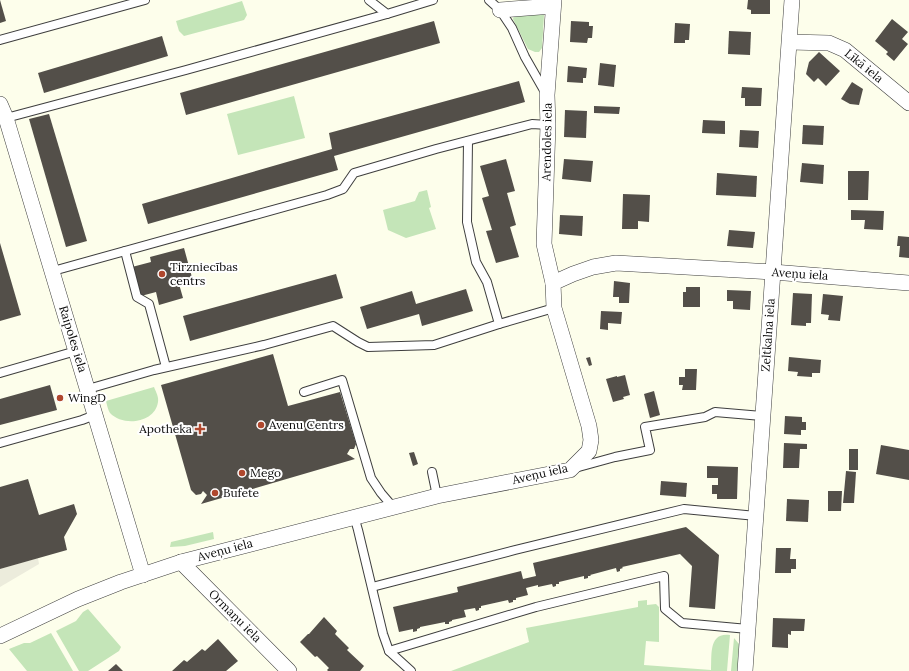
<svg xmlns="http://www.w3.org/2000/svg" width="909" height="671" font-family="Lora,serif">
<rect width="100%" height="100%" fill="#fdfeeb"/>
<!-- green -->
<g fill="#c4e5b8">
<path d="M 242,1 L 247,15 L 244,20 L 184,36 L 179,31 L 176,21 Z"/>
<path d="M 543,14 L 544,15 L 542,48 L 539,52 L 535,52 L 528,49 L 513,19 L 514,16 Z"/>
<path d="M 294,96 L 305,138 L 238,155 L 227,114 Z"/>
<path d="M 427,190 L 431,207 L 429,208 L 436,229 L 406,238 L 388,230 L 383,210 L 415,201 L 419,192 Z"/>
<path d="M 154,387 C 156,392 159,397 158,402 C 155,423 123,427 110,413 C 108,410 107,405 106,401 Z"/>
<path d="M 213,532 L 214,539 L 185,546 L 170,547 L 171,542 Z"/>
<path d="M 647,600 L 647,605 L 656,604 L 659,607 L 659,642 L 646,641 L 644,665 L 711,670 C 712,656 708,632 730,635 L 727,671 L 451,671 L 529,642 L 526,628 L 638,607 L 638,601 Z"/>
<path d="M 88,609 L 121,647 L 119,651 L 88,671 L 79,671 L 56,631 L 76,621 L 83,612 Z"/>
<path d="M 51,633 L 73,671 L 27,671 L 9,649 L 24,643 L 30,643 Z"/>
<path d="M 734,638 L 739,644 L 738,671 L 731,671 Z"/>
</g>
<!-- plaza -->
<path fill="#ececdc" d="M 38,558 L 39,564 L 0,587 L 0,569 Z"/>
<!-- building -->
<g fill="#534f49">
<path d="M 0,0 L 6,21 L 0,23 Z"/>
<path d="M 748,0 L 770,0 L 770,14 L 751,14 L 751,10 L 747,9 Z"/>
<path d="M 892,19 L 908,32 L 902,39 L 908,44 L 894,61 L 886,54 L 888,52 L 875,41 Z"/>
<path d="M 434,21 L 440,43 L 186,115 L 180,93 Z"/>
<path d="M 571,21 L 589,22 L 589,26 L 593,26 L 592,38 L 588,38 L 587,43 L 570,42 Z"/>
<path d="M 675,23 L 690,24 L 689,40 L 685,40 L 685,43 L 674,43 Z"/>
<path d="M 729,31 L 751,32 L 750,55 L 728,54 Z"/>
<path d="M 162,36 L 168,56 L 44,93 L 38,73 Z"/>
<path d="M 819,52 L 840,71 L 826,86 L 818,78 L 814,82 L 806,74 L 809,62 Z"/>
<path d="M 600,63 L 616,65 L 614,87 L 598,85 Z"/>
<path d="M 568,66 L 587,68 L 586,78 L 583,78 L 583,83 L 567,82 Z"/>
<path d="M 519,81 L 525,102 L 334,156 L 338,170 L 148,224 L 142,204 L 332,149 L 329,133 Z"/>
<path d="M 852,82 L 863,89 L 859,105 L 850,104 L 841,99 Z"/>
<path d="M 742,87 L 762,88 L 761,106 L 745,106 L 745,98 L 741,98 Z"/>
<path d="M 594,106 L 620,107 L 619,114 L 594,113 Z"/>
<path d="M 565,110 L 587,111 L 586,138 L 564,137 Z"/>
<path d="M 49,114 L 87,241 L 66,247 L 29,119 Z"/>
<path d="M 703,120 L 725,121 L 725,134 L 702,133 Z"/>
<path d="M 803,125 L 824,126 L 823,145 L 802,144 Z"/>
<path d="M 740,130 L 759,131 L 758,148 L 739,147 Z"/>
<path d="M 506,159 L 515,191 L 507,193 L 516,225 L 510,227 L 519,257 L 496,263 L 486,231 L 492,230 L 482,198 L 489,196 L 480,166 Z"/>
<path d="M 564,159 L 593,161 L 591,182 L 562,179 Z"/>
<path d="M 802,163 L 824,165 L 823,184 L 800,182 Z"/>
<path d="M 848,171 L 869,171 L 868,200 L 848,200 Z"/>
<path d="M 717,173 L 757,176 L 756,197 L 716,195 Z"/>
<path d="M 623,194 L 650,195 L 649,222 L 638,221 L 638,229 L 622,229 Z"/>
<path d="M 851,210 L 884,211 L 883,230 L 864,229 L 865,220 L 851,220 Z"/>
<path d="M 560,215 L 583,216 L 582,236 L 559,234 Z"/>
<path d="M 729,230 L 755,232 L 753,248 L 727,246 Z"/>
<path d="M 898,236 L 909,237 L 909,258 L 899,257 L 900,246 L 897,246 Z"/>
<path d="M 0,243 L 21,315 L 0,321 Z"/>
<path d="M 184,248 L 193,281 L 179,284 L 183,298 L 159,305 L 156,292 L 141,296 L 132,267 L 151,262 L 150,257 Z"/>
<path d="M 336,274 L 343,298 L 190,341 L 183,316 Z"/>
<path d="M 614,281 L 630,283 L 629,303 L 619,303 L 619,297 L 613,297 Z"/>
<path d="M 686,287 L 700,287 L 700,307 L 683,307 L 683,292 L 686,292 Z"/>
<path d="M 466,289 L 473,311 L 422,326 L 419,314 L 367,329 L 360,307 L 412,291 L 416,304 Z"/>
<path d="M 727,290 L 751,291 L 750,310 L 733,309 L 733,301 L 727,301 Z"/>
<path d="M 793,293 L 812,294 L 811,323 L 806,323 L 806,326 L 791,325 Z"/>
<path d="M 823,294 L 843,296 L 840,321 L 828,320 L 829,315 L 821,314 Z"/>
<path d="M 601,311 L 622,312 L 621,324 L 608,323 L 608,330 L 600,329 Z"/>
<path d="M 273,354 L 288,406 L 340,392 L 356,444 L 354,449 L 350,449 L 347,454 L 355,459 L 201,504 L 207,495 L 203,491 L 201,494 L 196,495 L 191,490 L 161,385 Z"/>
<path d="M 590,357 L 592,365 L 589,366 L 586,358 Z"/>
<path d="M 789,357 L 821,360 L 820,373 L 812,373 L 812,377 L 797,376 L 798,372 L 788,371 Z"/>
<path d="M 685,369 L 697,369 L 696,390 L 682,390 L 683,385 L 679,385 L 679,377 L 685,377 Z"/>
<path d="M 625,375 L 630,395 L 623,397 L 624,399 L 613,402 L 606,379 L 617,376 L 617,377 Z"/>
<path d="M 50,385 L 57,410 L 0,425 L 0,399 Z"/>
<path d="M 654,391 L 660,415 L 650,418 L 644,394 Z"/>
<path d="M 785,416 L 802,417 L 802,422 L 806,422 L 806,430 L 801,430 L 801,435 L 784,434 Z"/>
<path d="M 784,443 L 807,444 L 807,449 L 800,449 L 799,468 L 783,468 Z"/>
<path d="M 881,445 L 909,450 L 909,480 L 876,474 Z"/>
<rect x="849" y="449" width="9" height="21"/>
<path d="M 414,452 L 418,464 L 413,466 L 409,453 Z"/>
<path d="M 707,466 L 738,467 L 737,499 L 717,499 L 717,494 L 712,494 L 712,485 L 718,485 L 718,478 L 707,478 Z"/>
<path d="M 846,471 L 856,472 L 854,503 L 843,503 Z"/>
<path d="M 28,479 L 39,515 L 74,504 L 77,514 L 64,537 L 67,550 L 0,569 L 0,487 Z"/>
<path d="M 661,481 L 687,483 L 686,497 L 660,495 Z"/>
<path d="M 828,491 L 842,491 L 841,511 L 828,511 Z"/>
<path d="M 787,499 L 809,500 L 808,522 L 786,521 Z"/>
<path d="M 686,527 L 719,555 L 715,609 L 689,607 L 692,566 L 680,554 L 622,567 L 623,568 L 620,569 L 620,571 L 617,572 L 616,568 L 590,575 L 591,576 L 588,576 L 588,578 L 584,579 L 584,576 L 559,582 L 559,584 L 556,584 L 556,586 L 553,587 L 552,584 L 538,587 L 538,585 L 526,588 L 528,595 L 516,598 L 516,600 L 513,600 L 513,602 L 509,603 L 508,600 L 481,606 L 481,608 L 479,608 L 479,610 L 476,611 L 475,608 L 464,610 L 466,617 L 452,620 L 452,621 L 449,622 L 449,624 L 445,624 L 445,622 L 420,627 L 420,628 L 417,629 L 417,631 L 413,632 L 413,629 L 399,632 L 393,607 L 458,592 L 457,587 L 521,571 L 523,579 L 536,576 L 533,563 Z"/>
<path d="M 776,548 L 791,548 L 790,559 L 796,559 L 796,569 L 791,569 L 791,573 L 775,573 Z"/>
<path d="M 324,617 L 337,631 L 335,634 L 349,648 L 347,650 L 364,666 L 360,671 L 328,671 L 327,670 L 329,668 L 317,656 L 315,657 L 300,642 L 308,634 L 309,634 Z"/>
<path d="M 773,618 L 805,619 L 804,631 L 791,631 L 791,635 L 788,634 L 788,648 L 772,647 Z"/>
<path d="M 218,639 L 238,661 L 226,671 L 172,671 L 184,660 L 187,662 L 202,649 L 205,651 Z"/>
<path d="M 116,664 L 123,671 L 108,671 Z"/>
</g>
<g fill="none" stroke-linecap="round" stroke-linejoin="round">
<defs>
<g id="lane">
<path d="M 369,0 L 387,14 L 433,0"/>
<path d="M 489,0 L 500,10 L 512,28 L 525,57 L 545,92"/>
<path d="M 0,40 L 145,0"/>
<path d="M 6,118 L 186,70 L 387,14"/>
<path d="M 468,141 L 467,222 L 476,262 L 487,282 L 499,324"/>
<path d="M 125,251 L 137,297 L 149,304 L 166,367"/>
<path d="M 53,271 L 327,195 L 343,189 L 354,173 L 436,149 L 532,124 L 548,125"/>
<path d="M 0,373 L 76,351"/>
<path d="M 88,389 L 154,370 L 264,345 L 333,326 L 358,342 L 368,347 L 434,345 L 499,324 L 554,308"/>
<path d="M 304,392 L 342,380 L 371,478 L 381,493 L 393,507"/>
<path d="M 0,443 L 82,420 L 95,415"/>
<path d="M 575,468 L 615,457 L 650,450 L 645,427 L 705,417 L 715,412 L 762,416"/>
<path d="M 432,472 L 437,496"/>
<path d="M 354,516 L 358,530 L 383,634 L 389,651 L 411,671"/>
<path d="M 372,587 L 515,550 L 684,509 L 756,516"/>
<path d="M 389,651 L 536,607 L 664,576 L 665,609 L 682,623 L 748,629"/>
</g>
<g id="street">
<path d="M 500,10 L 553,6"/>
<path d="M 790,42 L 829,43 L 845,50 L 909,103"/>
<path d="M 0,104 L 6,118 L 143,575"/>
<path d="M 553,283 L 544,244 L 548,125 L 547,95 L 554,0"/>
<path d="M 181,562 L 289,671"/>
<path d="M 0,636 L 78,599 L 121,582 L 181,562 L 437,496 L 570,470 L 589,451 L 591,440 L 589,426 L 554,308 L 553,283 L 573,274 L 593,267 L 616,263 L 773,272 L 909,283"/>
<path d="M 745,671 L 792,0"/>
</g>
</defs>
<!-- lane casing -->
<use href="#lane" stroke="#3e3e3e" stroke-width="10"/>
<!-- street casing -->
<use href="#street" stroke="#3e3e3e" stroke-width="16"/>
<!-- lane -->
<use href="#lane" stroke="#fff" stroke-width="8"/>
<!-- street -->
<use href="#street" stroke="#fff" stroke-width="15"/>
</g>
<!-- markers -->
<g fill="#b0482e" stroke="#fff" stroke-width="1.5">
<circle cx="162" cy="274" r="4"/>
<circle cx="60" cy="398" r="4"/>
<circle cx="261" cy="425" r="4"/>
<path d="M198 423h4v4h4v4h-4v4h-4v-4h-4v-4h4z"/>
<circle cx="242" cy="473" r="4"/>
<circle cx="215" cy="493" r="4"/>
</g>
<g text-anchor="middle" stroke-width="4" stroke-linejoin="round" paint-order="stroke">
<!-- street labels -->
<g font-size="12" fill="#0b0b0b" stroke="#fff">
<text transform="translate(864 66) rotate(39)" y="4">Līkā iela</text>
<text transform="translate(547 142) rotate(-89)" y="4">Arendoles iela</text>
<text transform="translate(800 274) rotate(4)" y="4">Aveņu iela</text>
<text transform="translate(768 335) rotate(-86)" y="4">Zeltkalna iela</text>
<text transform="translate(73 339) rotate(73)" y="4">Raipoles iela</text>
<text transform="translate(540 474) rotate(-13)" y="4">Aveņu iela</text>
<text transform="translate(225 550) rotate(-15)" y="4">Aveņu iela</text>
<text transform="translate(235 616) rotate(45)" y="4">Ormaņu iela</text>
</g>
<!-- poi labels -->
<g font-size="12" fill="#0b0b0b" stroke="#fff" text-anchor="start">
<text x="170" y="271">Tirzniecības<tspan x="170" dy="14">centrs</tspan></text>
<text x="68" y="402">WingD</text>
<text x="269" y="429">Avenu Centrs</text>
<text x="192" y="433" text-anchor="end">Apotheka</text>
<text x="250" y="477">Mego</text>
<text x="223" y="497">Bufete</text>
</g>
</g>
</svg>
